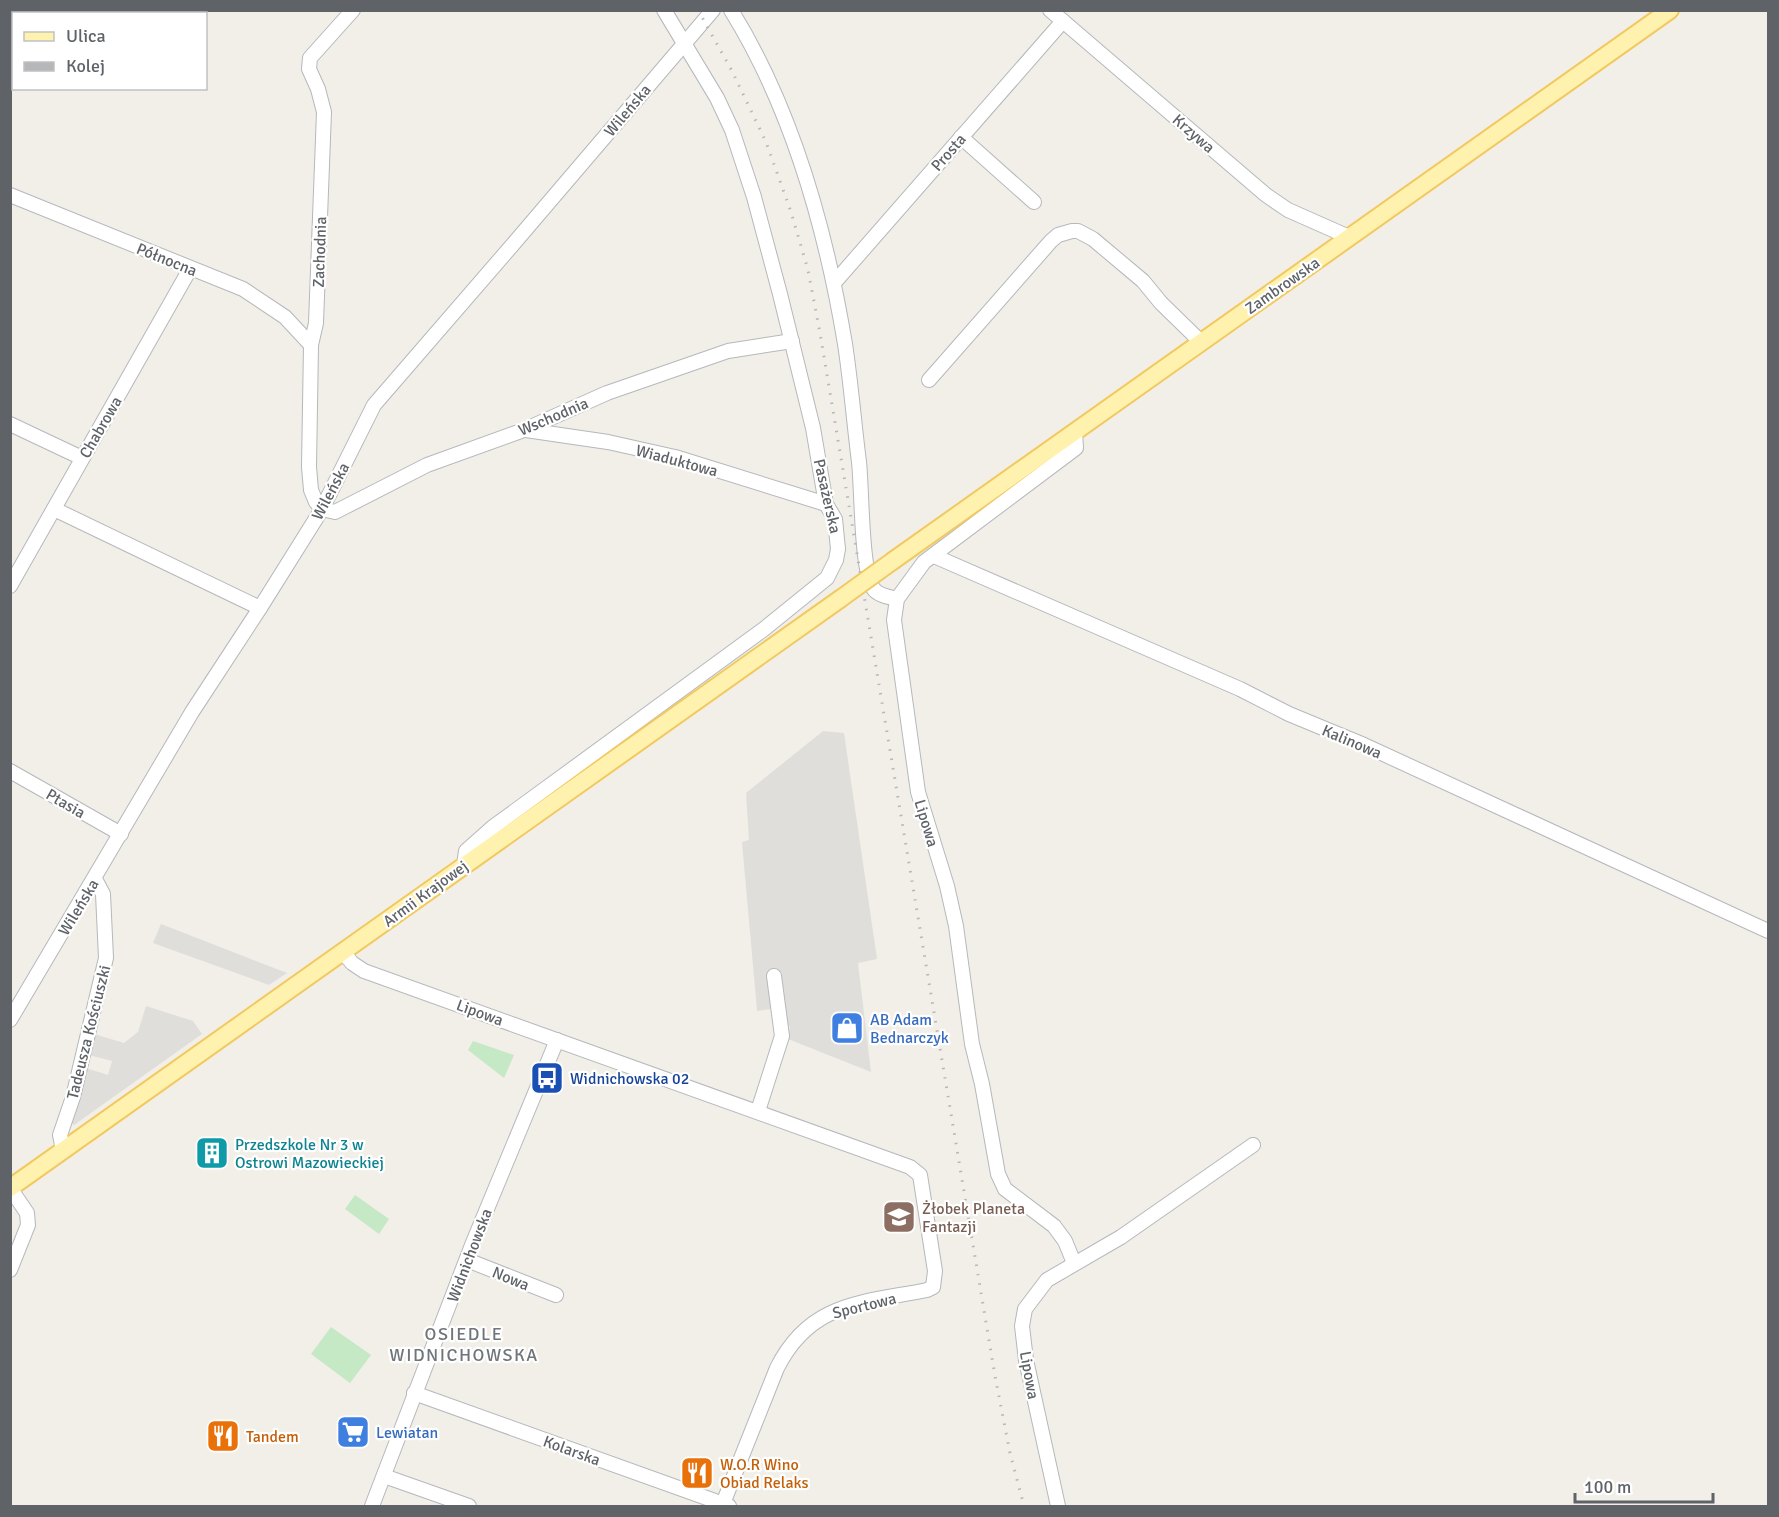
<svg xmlns="http://www.w3.org/2000/svg" width="1779" height="1517" font-family="Signika,sans-serif">
<rect width="100%" height="100%" fill="#f1efe8"/>
<!-- industrial -->
<g fill="#e0deda">
<path d="M 823,731 L 844,733 L 877,959 L 858,963 L 871,1072 L 788,1039 L 790,1027 L 771,1009 L 757,1011 L 742,842 L 749,840 L 746,793 Z"/>
<path d="M 161,924 L 287,973 L 269,985 L 153,943 Z"/>
<path d="M 146,1006 L 193,1021 L 202,1034 L 74,1125 L 69,1122 L 86,1068 L 108,1075 L 112,1061 L 89,1055 L 94,1034 L 124,1043 L 138,1032 Z"/>
</g>
<!-- green -->
<g fill="#c5e8c5">
<path d="M 473,1041 L 514,1055 L 504,1078 L 468,1050 Z"/>
<path d="M 355,1195 L 389,1219 L 379,1234 L 345,1209 Z"/>
<path d="M 331,1327 L 371,1355 L 350,1383 L 311,1354 Z"/>
</g>
<g fill="none" stroke-linecap="round" stroke-linejoin="round">
<defs>
<g id="minor">
<path d="M 731,10 C 793,110 826,230 845,344 C 851,383 854,423 859,462 C 862,489 861,569 873,588 C 877,595 888,597 897,599"/>
<path d="M 1050,10 L 1266,195 L 1288,210 L 1349,237"/>
<path d="M 961,137 L 1034,202"/>
<path d="M 10,195 L 243,289 L 285,317 L 311,345"/>
<path d="M 834,283 L 1063,21"/>
<path d="M 929,380 L 1051,241 L 1058,235 L 1072,231 L 1078,231 L 1093,239 L 1143,281 L 1161,303 L 1201,342"/>
<path d="M 10,424 L 82,458"/>
<path d="M 526,430 L 608,442 L 675,457 L 826,504"/>
<path d="M 54,509 L 260,608"/>
<path d="M 322,509 L 316,502 L 311,490 L 309,467 L 311,345 L 316,323 L 324,112 L 318,89 L 309,69 L 310,58 L 353,10"/>
<path d="M 322,509 L 335,512 L 427,465 L 524,430 L 607,393 L 728,351 L 792,341"/>
<path d="M 934,556 L 1240,689 L 1289,714 L 1364,745 L 1768,931"/>
<path d="M 10,586 L 190,269"/>
<path d="M 10,771 L 121,834"/>
<path d="M 464,865 L 466,851 L 493,827 L 764,629 L 827,578 L 836,560 L 838,549 L 835,519 L 826,504 L 813,428 L 780,294 L 754,197 L 732,130 L 717,98 L 664,10"/>
<path d="M 343,952 L 352,963 L 364,971 L 910,1167 L 920,1175 L 935,1271 L 933,1287 L 927,1290 C 862,1303 810,1302 777,1368 L 722,1506"/>
<path d="M 10,1020 L 192,712 L 260,608 L 322,509 L 374,405 L 515,242 L 713,10"/>
<path d="M 758,1111 L 782,1036 L 774,976"/>
<path d="M 63,1150 L 60,1135 L 73,1097 L 106,958 L 103,894 L 95,879"/>
<path d="M 10,1188 L 27,1213 L 28,1225 L 10,1270"/>
<path d="M 467,1260 L 556,1295"/>
<path d="M 1074,1263 L 1065,1241 L 1054,1226 L 1005,1189 L 998,1174 L 982,1084 L 972,1044 L 956,926 L 947,886 L 918,792 L 894,620 L 897,599 L 924,562 L 1076,448 L 1075,432"/>
<path d="M 414,1393 L 729,1506"/>
<path d="M 384,1476 L 469,1506"/>
<path d="M 372,1506 L 472,1245 L 557,1040"/>
<path d="M 1058,1506 L 1026,1360 L 1022,1326 L 1025,1309 L 1047,1280 L 1121,1237 L 1253,1145"/>
</g>
<g id="major">
<path d="M 894,560 L 1670,10"/>
<path d="M 10,1188 L 840,599"/>
</g>
</defs>
<!-- minor casing -->
<use href="#minor" stroke="#b5b8bc" stroke-width="16"/>
<!-- major casing -->
<use href="#major" stroke="#f2c960" stroke-width="20"/>
<!-- minor -->
<use href="#minor" stroke="#fff" stroke-width="14"/>
<!-- major -->
<use href="#major" stroke="#fff2af" stroke-width="16"/>
<!-- rail -->
<path stroke="#b6b7b8" stroke-width="3" stroke-dasharray="1.5 8" stroke-linecap="butt" d="M 698,10 L 732,71 L 766,142 L 791,212 L 808,270 L 820,333 L 995,1376 L 1010,1453 L 1024,1506"/>
<defs>
<path id="major-bridge" d="M 840,599 L 894,560"/>
</defs>
<!-- major-bridge casing -->
<use href="#major-bridge" stroke="#f2c960" stroke-width="20" stroke-linecap="butt"/>
<!-- major-bridge -->
<use href="#major-bridge" stroke="#fff2af" stroke-width="16"/>
</g>
<!-- icons -->
<defs>
<symbol id="shop-square" viewBox="-11 -11 22 22"><rect x="-9" y="-9" width="18" height="18" rx="4" fill="#3f7fe0" stroke="#fff"/><path d="M-5-2.5h2.3a2.7 3.5 0 0 1 5.4 0H5L5.5 6h-11ZM-1.5-2.5h3a1.5 2.3 0 0 0-3 0Z" fill="#fff"/></symbol>
<symbol id="bus-square" viewBox="-11 -11 22 22"><rect x="-9" y="-9" width="18" height="18" rx="4" fill="#1a4fb4" stroke="#fff"/><path d="M-5-6H5V4H4V6H2V4H-2V6H-4V4H-5ZM-3.5-4V0h7V-4ZM-3.5 1.2v1.5H-2V1.2ZM2 1.2v1.5H3.5V1.2Z" fill="#fff"/></symbol>
<symbol id="building-square" viewBox="-11 -11 22 22"><rect x="-9" y="-9" width="18" height="18" rx="4" fill="#0f9aa8" stroke="#fff"/><path d="M-4-6H4V6H1V3H-1V6H-4ZM-2.5-4.3h1.7v1.8h-1.7ZM.8-4.3h1.7v1.8H.8ZM-2.5-1h1.7V.8h-1.7ZM.8-1h1.7V.8H.8Z" fill="#fff"/></symbol>
<symbol id="school-square" viewBox="-11 -11 22 22"><rect x="-9" y="-9" width="18" height="18" rx="4" fill="#8d6e63" stroke="#fff"/><path d="M0-5L7-2L0 1L-7-2ZM-4 1L0 2.5L4 1V4Q0 6-4 4Z" fill="#fff"/></symbol>
<symbol id="supermarket-square" viewBox="-11 -11 22 22"><rect x="-9" y="-9" width="18" height="18" rx="4" fill="#3f7fe0" stroke="#fff"/><path d="M-6-5.5h2.5l.6 2H6L4.5 2H-2.5L-4.4-4H-6ZM-1.5 3.2a1.3 1.3 0 1 0 .1 0ZM3 3.2a1.3 1.3 0 1 0 .1 0Z" fill="#fff"/></symbol>
<symbol id="restaurant-square" viewBox="-11 -11 22 22"><rect x="-9" y="-9" width="18" height="18" rx="4" fill="#e8710a" stroke="#fff"/><path d="M-5-6h1v4h1v-4h1v4h1v-4h1v5L-1.5 .5V6h-2V.5L-5-1ZM5-6V6H3V1.5H1.5Q1.5-4 5-6Z" fill="#fff"/></symbol>
</defs>
<g fill-rule="evenodd">
<use href="#shop-square" x="828" y="1009" width="38" height="38"/>
<use href="#bus-square" x="528" y="1059" width="38" height="38"/>
<use href="#building-square" x="193" y="1134" width="38" height="38"/>
<use href="#school-square" x="880" y="1198" width="38" height="38"/>
<use href="#supermarket-square" x="334" y="1413" width="38" height="38"/>
<use href="#restaurant-square" x="204" y="1417" width="38" height="38"/>
<use href="#restaurant-square" x="678" y="1454" width="38" height="38"/>
</g>
<g text-anchor="middle" stroke-width="4.5" stroke-linejoin="round" paint-order="stroke">
<!-- street labels -->
<g font-size="16" fill="#5f6368" stroke="#fff">
<text transform="translate(627 110) rotate(-50)" y="6">Wileńska</text>
<text transform="translate(1194 133) rotate(41)" y="6">Krzywa</text>
<text transform="translate(948 152) rotate(-49)" y="6">Prosta</text>
<text transform="translate(319 252) rotate(-88)" y="6">Zachodnia</text>
<text transform="translate(167 259) rotate(22)" y="6">Północna</text>
<text transform="translate(1282 285) rotate(-35)" y="6">Zambrowska</text>
<text transform="translate(553 416) rotate(-23)" y="6">Wschodnia</text>
<text transform="translate(100 427) rotate(-60)" y="6">Chabrowa</text>
<text transform="translate(677 460) rotate(15)" y="6">Wiaduktowa</text>
<text transform="translate(330 491) rotate(-62)" y="6">Wileńska</text>
<text transform="translate(828 496) rotate(77)" y="6">Pasażerska</text>
<text transform="translate(1352 741) rotate(23)" y="6">Kalinowa</text>
<text transform="translate(66 803) rotate(30)" y="6">Ptasia</text>
<text transform="translate(927 823) rotate(73)" y="6">Lipowa</text>
<text transform="translate(425 893) rotate(-36)" y="6">Armii Krajowej</text>
<text transform="translate(78 907) rotate(-59)" y="6">Wileńska</text>
<text transform="translate(480 1012) rotate(20)" y="6">Lipowa</text>
<text transform="translate(88 1032) rotate(-76)" y="6">Tadeusza Kościuszki</text>
<text transform="translate(469 1255) rotate(-69)" y="6">Widnichowska</text>
<text transform="translate(511 1278) rotate(22)" y="6">Nowa</text>
<text transform="translate(864 1305) rotate(-14)" y="6">Sportowa</text>
<text transform="translate(1030 1375) rotate(80)" y="6">Lipowa</text>
<text transform="translate(572 1450) rotate(20)" y="6">Kolarska</text>
</g>
<!-- shop labels -->
<g font-size="16" fill="#366cbe" stroke="#fff" text-anchor="start">
<text x="870" y="1025">AB Adam<tspan x="870" dy="18">Bednarczyk</tspan></text>
<text x="376" y="1438">Lewiatan</text>
</g>
<!-- transit labels -->
<g font-size="16" fill="#164399" stroke="#fff" text-anchor="start">
<text x="570" y="1084">Widnichowska 02</text>
</g>
<!-- culture labels -->
<g font-size="16" fill="#0d838f" stroke="#fff" text-anchor="start">
<text x="235" y="1150">Przedszkole Nr 3 w<tspan x="235" dy="18">Ostrowi Mazowieckiej</tspan></text>
</g>
<!-- education labels -->
<g font-size="16" fill="#785e54" stroke="#fff" text-anchor="start">
<text x="922" y="1214">Żłobek Planeta<tspan x="922" dy="18">Fantazji</tspan></text>
</g>
<!-- food labels -->
<g font-size="16" fill="#c56008" stroke="#fff" text-anchor="start">
<text x="246" y="1442">Tandem</text>
<text x="720" y="1470">W.O.R Wino<tspan x="720" dy="18">Obiad Relaks</tspan></text>
</g>
<!-- neighbourhood labels -->
<g font-size="18" letter-spacing="1.5" fill="#70757a" stroke="#fff">
<text x="464" y="1340">OSIEDLE<tspan x="464" dy="21">WIDNICHOWSKA</tspan></text>
</g>
</g>
<!-- border -->
<rect width="1779" height="1517" fill="none" stroke="#5f6368" stroke-width="24"/>
<!-- legend -->
<rect x="12" y="12" width="195" height="78" fill="#ffffff" stroke="#bfc1c3" stroke-width="1.5"/>
<rect x="24" y="32" width="30" height="9" fill="#fff2af" stroke="#bfc1c3" stroke-width="1.5"/>
<text x="66" y="42" font-size="18" fill="#5f6368">Ulica</text>
<rect x="24" y="62" width="30" height="9" fill="#b6b7b8" stroke="#bfc1c3" stroke-width="1.5"/>
<text x="66" y="72" font-size="18" fill="#5f6368">Kolej</text>
<!-- scale -->
<path d="M1575 1493v9h138v-9" fill="none" stroke="#5f6368" stroke-width="3"/>
<text x="1584" y="1493" font-size="18" fill="#5f6368" stroke="#ffffff" stroke-width="4.5" paint-order="stroke">100 m</text>
</svg>
